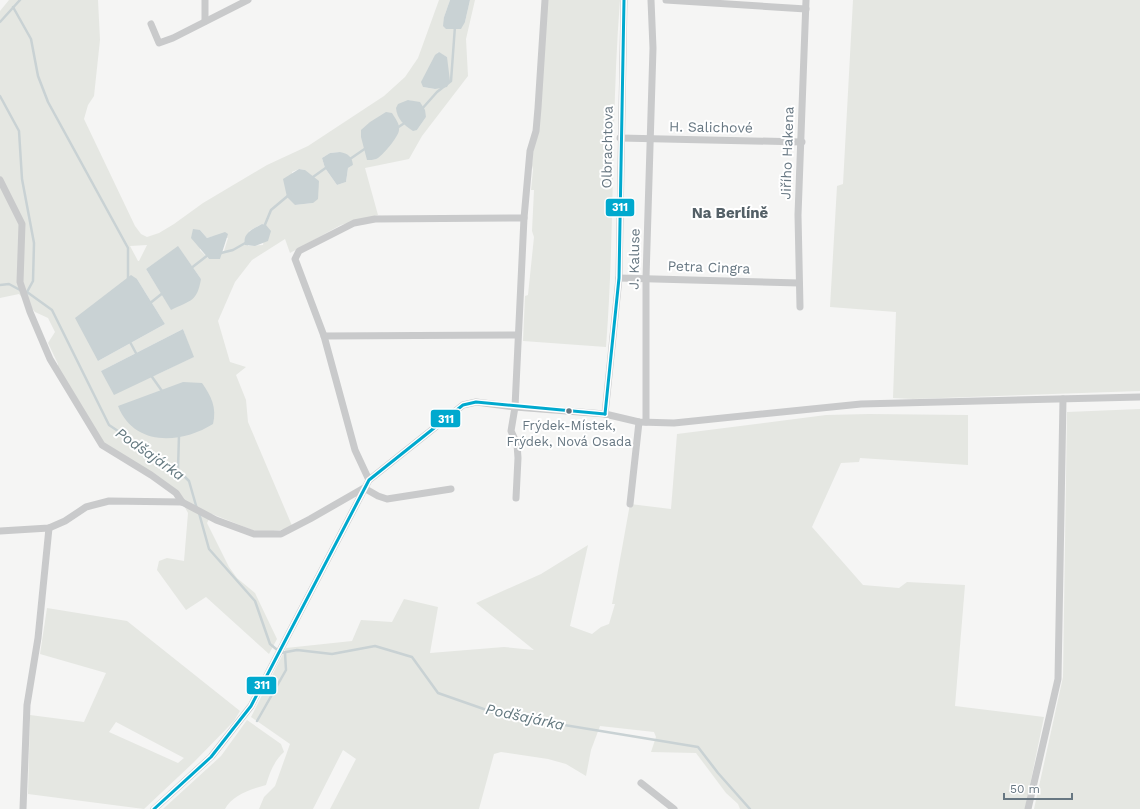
<svg xmlns="http://www.w3.org/2000/svg" width="1140" height="809" font-family="'Work Sans',sans-serif">
<rect width="100%" height="100%" fill="#f5f5f4"/>
<!-- green -->
<g fill="#e5e7e2" fill-rule="evenodd">
<path d="M 9,0 L 98,0 L 100,40 L 94,96 L 88,105 L 84,119 L 135,226 L 141,234 L 147,237 L 159,233 L 174,224 L 203,203 L 267,165 L 308,146 L 384,96 L 405,77 L 418,58 L 439,0 L 450,0 L 444,17 L 465,22 L 470,0 L 475,0 L 466,39 L 468,76 L 422,136 L 409,159 L 365,168 L 378,215 L 341,225 L 290,253 L 285,239 L 252,260 L 235,282 L 218,321 L 230,362 L 246,367 L 236,375 L 246,400 L 248,422 L 293,528 L 260,533 L 212,514 L 207,523 L 229,567 L 237,578 L 255,593 L 277,639 L 269,654 L 206,597 L 186,610 L 157,570 L 159,561 L 167,558 L 184,561 L 188,513 L 182,502 L 160,483 L 100,447 L 58,377 L 58,364 L 48,343 L 55,332 L 48,318 L 35,312 L 19,294 L 0,298 L 0,11 ZM 438,52 L 447,57 L 435,89 L 423,87 ZM 408,100 L 420,103 L 426,117 L 417,130 ZM 391,113 C 399,125 401,132 391,143 ZM 340,152 L 353,165 L 348,168 L 346,182 L 337,185 L 325,168 L 322,158 L 330,153 ZM 299,169 L 305,170 L 313,203 L 295,205 L 292,172 ZM 262,224 L 266,225 L 263,245 L 248,246 L 249,231 ZM 200,230 L 207,238 L 214,236 L 228,238 L 224,251 L 209,259 L 200,250 ZM 147,245 L 139,261 L 138,261 L 130,246 ZM 178,247 L 201,279 L 171,309 L 146,269 ZM 137,279 L 165,324 L 98,361 ZM 183,329 L 193,357 L 156,375 L 101,371 Z"/>
<path d="M 546,0 L 620,0 C 611,115 615,231 606,347 L 523,341 L 525,296 L 528,295 L 534,237 L 532,231 L 534,190 L 531,190 L 533,170 L 532,165 Z"/>
<path d="M 853,0 L 1140,0 L 1140,391 L 913,399 L 893,398 L 896,312 L 830,307 L 837,186 L 843,184 Z"/>
<path d="M 1140,409 L 1140,809 L 1034,809 L 1063,677 L 1067,412 Z"/>
<path d="M 869,414 L 968,415 L 968,465 L 860,458 L 859,462 L 841,463 L 812,527 L 863,585 L 899,588 L 907,582 L 965,585 L 955,706 L 1044,717 L 1025,809 L 740,809 L 738,804 L 726,793 L 696,753 L 651,752 L 656,737 L 654,732 L 600,726 L 591,750 L 586,776 L 566,764 L 548,759 L 501,752 L 494,754 L 479,809 L 330,809 L 356,759 L 343,750 L 313,809 L 259,809 L 264,797 L 275,786 L 290,744 L 251,717 L 286,648 L 352,641 L 361,620 L 392,622 L 404,599 L 438,607 L 430,653 L 504,647 L 534,650 L 476,603 L 541,574 L 588,545 L 570,626 L 592,634 L 601,627 L 609,624 L 615,604 L 612,604 L 630,504 L 671,509 L 677,434 L 826,415 Z"/>
<path d="M 47,608 L 127,621 L 240,711 L 234,721 L 194,762 L 144,809 L 28,794 L 30,715 L 84,722 L 106,673 L 40,654 ZM 116,722 L 184,758 L 178,763 L 109,732 Z"/>
<path d="M 247,720 L 281,744 L 284,752 C 274,761 270,772 266,785 C 251,789 232,795 225,809 L 163,809 L 221,756 Z"/>
</g>
<!-- water -->
<g fill="#c9d2d4">
<path d="M 450,0 L 470,0 L 465,22 L 461,29 L 446,29 L 443,26 L 444,17 Z"/>
<path d="M 439,52 L 447,57 L 450,81 L 447,87 L 435,89 L 423,87 L 421,82 L 435,55 Z"/>
<path d="M 408,100 L 420,102 L 425,110 L 426,117 L 417,130 L 413,131 C 404,125 397,119 396,108 L 398,104 Z"/>
<path d="M 386,112 L 392,113 C 395,118 400,124 399,130 C 399,136 382,157 376,159 C 373,160 370,160 367,160 L 361,137 L 361,130 L 370,122 Z"/>
<path d="M 340,152 C 348,154 352,156 353,165 L 348,168 L 346,182 L 337,185 L 325,168 L 322,158 L 330,153 Z"/>
<path d="M 299,169 L 305,170 L 319,181 L 318,199 L 313,203 L 295,205 L 287,197 L 283,179 Z"/>
<path d="M 262,224 L 266,225 L 271,231 L 268,241 L 255,246 L 245,245 C 242,233 253,229 262,224 Z"/>
<path d="M 193,229 L 200,230 L 207,238 L 225,232 L 228,234 L 220,259 L 209,259 L 191,238 Z"/>
<path d="M 178,246 L 201,279 C 197,302 191,300 171,310 L 146,269 Z"/>
<path d="M 131,275 L 137,279 L 165,324 L 98,361 L 75,318 Z"/>
<path d="M 183,329 L 194,357 L 114,395 L 101,371 Z"/>
<path d="M 183,382 L 202,383 C 211,396 217,407 213,424 C 181,444 134,447 118,406 Z"/>
</g>
<g fill="none" stroke-linecap="round" stroke-linejoin="round">
<!-- stream -->
<g stroke="#c9d2d4" stroke-width="2.5">
<path d="M 13,7 L 31,39 L 38,76 L 48,102 L 128,248 L 128,279"/>
<path d="M 0,22 L 20,0"/>
<path d="M 0,96 L 19,131 L 22,179 L 34,243 L 33,281 L 27,292 L 52,310 L 109,425 L 182,474 L 189,481 L 197,509"/>
<path d="M 421,110 L 437,92 L 451,81 L 455,26"/>
<path d="M 397,128 L 406,122"/>
<path d="M 350,159 L 366,148"/>
<path d="M 313,177 L 327,167"/>
<path d="M 264,227 L 271,210 L 290,194"/>
<path d="M 221,253 L 233,250 L 247,242"/>
<path d="M 190,269 L 208,255"/>
<path d="M 0,285 L 9,284 L 20,290"/>
<path d="M 149,304 L 164,292"/>
<path d="M 130,342 L 137,355"/>
<path d="M 150,374 L 162,391"/>
<path d="M 178,470 L 179,435"/>
<path d="M 199,513 L 209,549 L 255,601 L 270,644 L 281,653 L 297,650 L 332,654 L 375,646 L 412,657 L 438,693 L 498,714 L 698,747 L 718,773 L 750,809"/>
<path d="M 257,721 L 286,670 L 285,653"/>
</g>
<!-- minor -->
<g stroke="#c9cacb" stroke-width="7">
<path d="M 666,0 L 806,9"/>
<path d="M 205,21 L 205,0"/>
<path d="M 151,24 L 159,43 L 173,38 L 248,0"/>
<path d="M 620,138 L 802,142"/>
<path d="M 0,180 L 22,224 L 20,282 L 30,312 L 50,359 L 102,445 L 151,475 L 176,493 L 182,502"/>
<path d="M 619,278 L 799,283"/>
<path d="M 800,307 L 798,215 L 806,0"/>
<path d="M 324,336 L 517,335"/>
<path d="M 605,414 L 619,278 L 624,0"/>
<path d="M 646,422 L 646,278 L 653,48 L 651,0"/>
<path d="M 369,480 L 355,450 L 324,336 L 295,259 L 299,251 L 354,223 L 375,219 L 524,218"/>
<path d="M 516,498 L 518,458 L 517,444 L 511,431 L 515,407 L 524,218 L 530,151 L 536,131 L 538,108 L 545,0"/>
<path d="M 630,504 L 639,422"/>
<path d="M 0,531 L 49,528 L 65,521 L 86,507 L 109,501 L 182,502 L 216,520 L 254,534 L 281,534 L 310,519 L 364,488 L 378,496 L 387,499 L 451,489"/>
<path d="M 641,783 L 674,809"/>
<path d="M 23,809 L 27,705 L 38,638 L 49,528"/>
<path d="M 154,809 L 211,757 L 251,706 L 369,480 L 463,405 L 476,402 L 515,407 L 605,414 L 639,422 L 674,423 L 861,404 L 1140,397"/>
<path d="M 1028,809 L 1058,679 L 1063,399"/>
</g>
<defs>
<g id="bus-1">
<path d="M 605,414 L 619,278 L 624,0"/>
<path d="M 154,809 L 211,757 L 251,706 L 369,480 L 463,405 L 476,402 L 605,414"/>
</g>
</defs>
<!-- bus-1 casing -->
<use href="#bus-1" stroke="#fff" stroke-width="6"/>
<!-- bus-1 -->
<use href="#bus-1" stroke="#00a9ce" stroke-width="3"/>
</g>
<!-- markers -->
<circle fill="#677782" stroke="#fff" stroke-width="1.5" cx="569" cy="411" r="3.5"/>
<g text-anchor="middle" stroke-width="4" stroke-linejoin="round" paint-order="stroke">
<!-- bus labels -->
<g font-size="13" fill="#677782" stroke="#fff">
<text x="569" y="430">Frýdek-Místek,<tspan x="569" dy="16">Frýdek, Nová Osada</tspan></text>
</g>
<!-- street labels -->
<g font-size="14" fill="#677782" stroke="#fff">
<text transform="translate(711 127) rotate(1)" y="5">H. Salichové</text>
<text transform="translate(607 147) rotate(-89)" y="5">Olbrachtova</text>
<text transform="translate(787 153) rotate(-88)" y="5">Jiřího Hakena</text>
<text transform="translate(634 259) rotate(-89)" y="5">J. Kaluse</text>
<text transform="translate(709 267) rotate(2)" y="5">Petra Cingra</text>
</g>
<!-- neighbourhood labels -->
<g font-size="15" font-weight="bold" fill="#546067" stroke="#fff">
<text x="730" y="218">Na Berlíně</text>
</g>
<!-- water labels -->
<g font-size="15" font-style="italic" fill="#63787f" stroke="#fff">
<text transform="translate(150 454) rotate(35)" y="5">Podšajárka</text>
<text transform="translate(525 717) rotate(12)" y="5">Podšajárka</text>
</g>
</g>
<g stroke="#fff" stroke-width="1.5">
<rect x="605" y="198" width="30" height="19" rx="4" fill="#00a9ce"/>
<rect x="430" y="409" width="31" height="19" rx="4" fill="#00a9ce"/>
<rect x="246" y="676" width="31" height="19" rx="4" fill="#00a9ce"/>
</g>
<g font-size="11" text-anchor="middle" font-weight="bold" fill="#fff">
<text x="620" y="211">311</text>
<text x="446" y="423">311</text>
<text x="262" y="689">311</text>
</g>
<!-- scale -->
<path d="M1004 793v6h68v-6" fill="none" stroke="#677782" stroke-width="2"/>
<text x="1010" y="793" font-size="12" fill="#677782" stroke="#ffffff" stroke-width="3" paint-order="stroke">50 m</text>
</svg>
